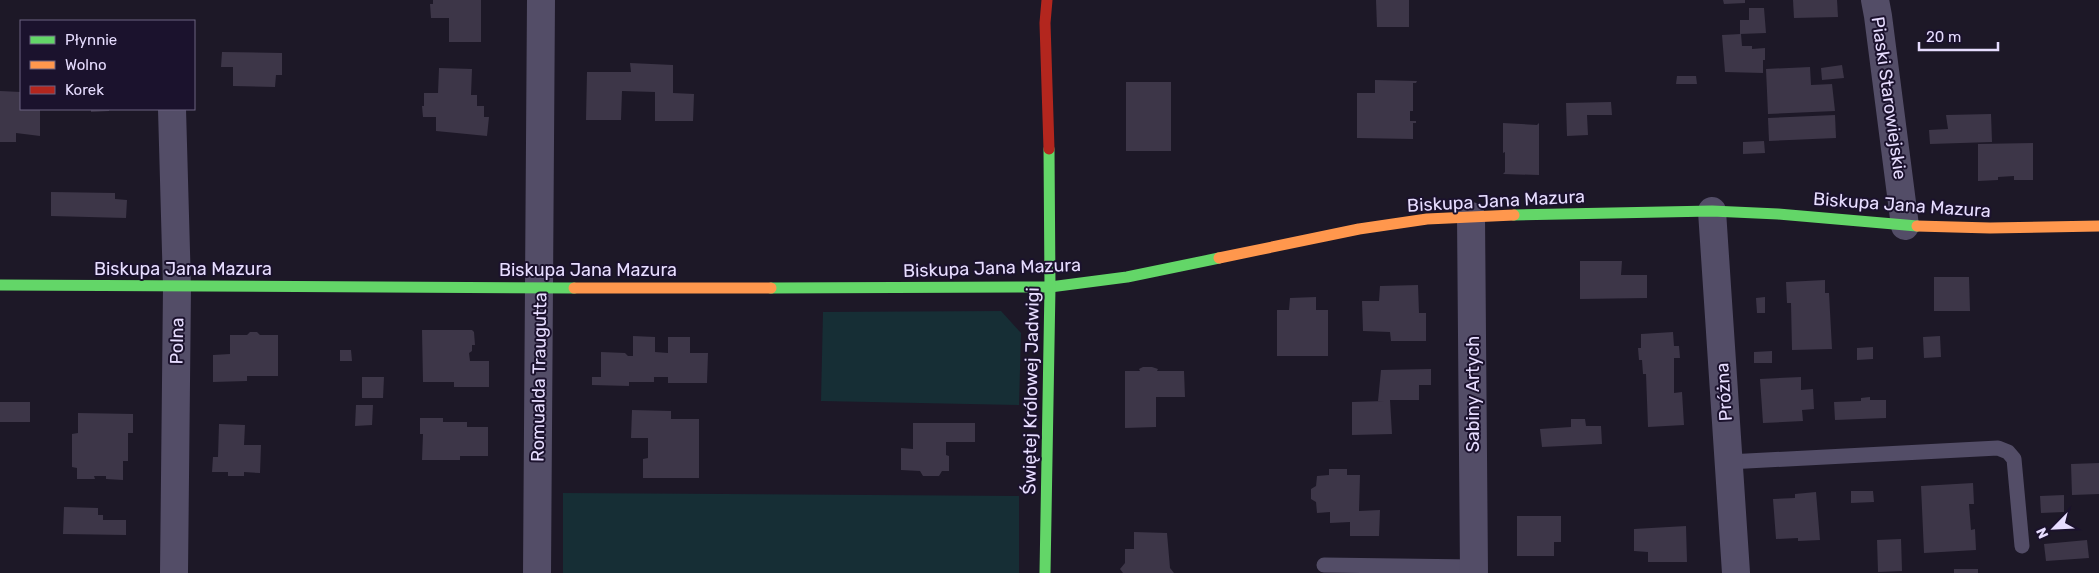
<svg xmlns="http://www.w3.org/2000/svg" width="2099" height="573" font-family="Rubik,sans-serif">
<rect width="100%" height="100%" fill="#1d1827"/>
<!-- green -->
<g fill="#162e35">
<path d="M 1001,311 L 1021,333 L 1019,405 L 821,401 L 823,312 Z"/>
<path d="M 563,493 L 1019,496 L 1019,573 L 563,573 Z"/>
</g>
<!-- building -->
<g fill="#3d3648">
<path d="M 433,0 L 481,0 L 481,42 L 449,42 L 449,18 L 431,18 L 430,4 L 433,4 Z"/>
<path d="M 1376,0 L 1409,0 L 1409,27 L 1377,27 Z"/>
<path d="M 1723,0 L 1745,0 L 1745,3 L 1724,4 Z"/>
<path d="M 1793,0 L 1837,0 L 1838,17 L 1794,18 Z"/>
<path d="M 1749,8 L 1764,8 L 1766,33 L 1740,34 L 1740,20 L 1749,20 Z"/>
<path d="M 1741,34 L 1742,46 L 1752,46 L 1752,49 L 1765,48 L 1765,60 L 1763,60 L 1763,73 L 1725,72 L 1722,35 Z"/>
<path d="M 222,52 L 282,53 L 282,75 L 276,75 L 275,87 L 233,86 L 233,67 L 221,67 Z"/>
<path d="M 630,63 L 673,65 L 673,93 L 694,94 L 693,121 L 655,121 L 655,92 L 622,91 L 621,120 L 586,120 L 587,72 L 631,72 Z"/>
<path d="M 1842,65 L 1844,78 L 1822,80 L 1821,68 Z"/>
<path d="M 1810,67 L 1811,85 L 1832,84 L 1835,111 L 1768,114 L 1766,69 Z"/>
<path d="M 439,68 L 472,69 L 471,95 L 477,95 L 477,106 L 484,106 L 484,117 L 489,117 L 487,136 L 436,131 L 436,117 L 423,117 L 422,106 L 424,106 L 424,93 L 438,93 Z"/>
<path d="M 1677,76 L 1696,76 L 1697,84 L 1676,84 Z"/>
<path d="M 1375,80 L 1417,81 L 1416,83 L 1413,83 L 1413,111 L 1410,111 L 1410,121 L 1416,121 L 1416,123 L 1413,123 L 1413,139 L 1357,138 L 1357,93 L 1375,93 Z"/>
<rect x="1126" y="82" width="45" height="69"/>
<path d="M 0,91 L 21,92 L 21,109 L 40,109 L 40,136 L 16,133 L 16,142 L 0,142 Z"/>
<path d="M 1611,102 L 1612,115 L 1587,115 L 1588,135 L 1567,136 L 1566,103 Z"/>
<path d="M 91,109 L 109,109 L 109,111 L 91,112 Z"/>
<path d="M 1991,114 L 1992,142 L 1930,144 L 1929,130 L 1948,129 L 1946,115 Z"/>
<path d="M 1835,115 L 1836,138 L 1769,141 L 1768,118 Z"/>
<path d="M 1503,123 L 1537,125 L 1539,123 L 1539,175 L 1503,174 L 1505,172 L 1505,152 L 1503,153 Z"/>
<path d="M 1764,141 L 1765,153 L 1743,154 L 1743,142 Z"/>
<path d="M 2033,143 L 2033,180 L 2014,180 L 2014,176 L 1998,177 L 1998,180 L 1978,181 L 1978,144 Z"/>
<path d="M 51,192 L 115,193 L 115,199 L 127,200 L 126,218 L 51,216 Z"/>
<path d="M 1580,261 L 1622,261 L 1621,275 L 1647,275 L 1647,298 L 1580,299 Z"/>
<path d="M 1934,277 L 1969,277 L 1970,311 L 1934,311 Z"/>
<path d="M 1825,280 L 1825,293 L 1829,293 L 1832,349 L 1792,350 L 1791,303 L 1787,303 L 1786,282 Z"/>
<path d="M 1418,285 L 1419,313 L 1426,313 L 1426,341 L 1391,341 L 1390,332 L 1363,331 L 1362,301 L 1379,301 L 1380,286 Z"/>
<path d="M 1316,297 L 1316,310 L 1328,310 L 1328,356 L 1277,356 L 1277,310 L 1289,310 L 1290,298 Z"/>
<path d="M 1765,297 L 1765,313 L 1757,313 L 1756,298 Z"/>
<path d="M 422,330 L 472,330 L 474,332 L 475,345 L 472,345 L 472,351 L 469,353 L 470,361 L 489,361 L 489,387 L 454,387 L 454,382 L 423,382 Z"/>
<path d="M 250,332 L 257,332 L 260,335 L 278,335 L 278,376 L 247,376 L 247,381 L 213,382 L 213,355 L 230,354 L 230,335 L 247,335 Z"/>
<path d="M 1673,332 L 1674,346 L 1679,346 L 1680,358 L 1674,358 L 1674,393 L 1682,392 L 1684,425 L 1648,427 L 1646,374 L 1643,374 L 1642,360 L 1639,360 L 1638,348 L 1641,348 L 1641,334 Z"/>
<path d="M 633,336 L 655,337 L 655,352 L 668,353 L 668,337 L 690,337 L 690,353 L 708,353 L 707,383 L 668,383 L 668,377 L 654,377 L 654,382 L 629,382 L 629,386 L 592,385 L 592,377 L 601,377 L 601,352 L 625,353 L 628,356 L 633,356 Z"/>
<path d="M 1940,336 L 1941,357 L 1924,358 L 1923,337 Z"/>
<path d="M 1873,347 L 1873,359 L 1857,360 L 1857,348 Z"/>
<path d="M 340,350 L 351,350 L 352,361 L 340,361 Z"/>
<path d="M 1772,351 L 1772,363 L 1754,363 L 1754,352 Z"/>
<path d="M 1143,367 L 1152,367 L 1158,369 L 1157,371 L 1184,371 L 1185,397 L 1156,397 L 1156,427 L 1125,428 L 1125,371 L 1140,371 L 1139,369 Z"/>
<path d="M 1431,369 L 1431,385 L 1419,385 L 1419,400 L 1390,400 L 1392,434 L 1352,435 L 1352,402 L 1384,401 L 1378,401 L 1381,370 Z"/>
<path d="M 362,377 L 384,377 L 383,398 L 362,398 Z"/>
<path d="M 1801,377 L 1801,390 L 1813,389 L 1814,409 L 1802,410 L 1803,421 L 1763,423 L 1760,379 Z"/>
<path d="M 1870,397 L 1870,400 L 1886,400 L 1886,418 L 1835,420 L 1834,402 L 1861,401 L 1861,398 Z"/>
<rect x="0" y="402" width="30" height="20"/>
<path d="M 356,405 L 373,405 L 372,425 L 355,426 Z"/>
<path d="M 632,410 L 671,411 L 671,419 L 699,419 L 699,478 L 643,478 L 643,459 L 648,458 L 648,438 L 631,438 Z"/>
<path d="M 78,413 L 133,414 L 133,433 L 128,433 L 128,461 L 123,461 L 123,480 L 106,479 L 106,476 L 94,476 L 95,479 L 77,479 L 77,468 L 72,467 L 72,434 L 78,433 Z"/>
<path d="M 420,418 L 443,418 L 443,422 L 467,422 L 467,427 L 488,427 L 488,456 L 460,456 L 460,460 L 422,460 L 423,434 L 420,434 Z"/>
<path d="M 1571,419 L 1585,419 L 1586,426 L 1601,426 L 1602,444 L 1542,447 L 1540,429 L 1571,427 Z"/>
<path d="M 913,423 L 975,423 L 975,442 L 946,442 L 946,455 L 949,456 L 949,471 L 942,471 L 939,476 L 923,476 L 920,471 L 901,470 L 901,448 L 913,449 Z"/>
<path d="M 219,424 L 245,425 L 244,445 L 261,445 L 260,473 L 244,472 L 244,476 L 228,476 L 228,472 L 212,472 L 213,457 L 218,457 Z"/>
<path d="M 2099,463 L 2099,494 L 2072,495 L 2071,464 Z"/>
<path d="M 1329,469 L 1347,469 L 1347,475 L 1360,475 L 1359,511 L 1380,510 L 1379,536 L 1350,536 L 1350,522 L 1330,523 L 1330,512 L 1317,513 L 1316,502 L 1311,499 L 1311,489 L 1316,486 L 1317,476 L 1329,475 Z"/>
<path d="M 1973,483 L 1974,504 L 1969,504 L 1971,530 L 1975,529 L 1976,550 L 1924,553 L 1921,486 Z"/>
<path d="M 1851,491 L 1873,491 L 1874,502 L 1851,503 Z"/>
<path d="M 1816,492 L 1820,540 L 1798,541 L 1798,538 L 1776,539 L 1773,499 L 1795,498 L 1795,494 Z"/>
<path d="M 2064,495 L 2064,512 L 2041,513 L 2040,496 Z"/>
<path d="M 64,507 L 98,508 L 98,515 L 103,515 L 103,520 L 126,520 L 126,535 L 63,534 Z"/>
<path d="M 1517,516 L 1561,516 L 1561,542 L 1554,542 L 1554,556 L 1517,556 Z"/>
<path d="M 1686,526 L 1687,562 L 1648,562 L 1648,552 L 1634,551 L 1634,529 Z"/>
<path d="M 1134,532 L 1167,533 L 1170,568 L 1174,573 L 1123,573 L 1120,569 L 1125,563 L 1125,549 L 1134,549 Z"/>
<path d="M 1901,539 L 1902,571 L 1878,572 L 1877,540 Z"/>
<path d="M 2087,540 L 2089,558 L 2046,561 L 2044,544 Z"/>
<rect x="1954" y="569" width="24" height="4"/>
</g>
<g fill="none" stroke-linecap="round" stroke-linejoin="round">
<!-- lane -->
<g stroke="#534d67" stroke-width="15">
<path d="M 1728,462 L 1998,448 L 2008,452 L 2014,459 L 2022,546"/>
<path d="M 1324,565 L 1474,567"/>
</g>
<!-- street -->
<g stroke="#534d67" stroke-width="28">
<path d="M 1875,0 L 1878,16 L 1905,226"/>
<path d="M 172,109 L 177,287 L 174,573"/>
<path d="M 1712,211 L 1736,573"/>
<path d="M 1471,216 L 1474,573"/>
<path d="M 537,573 L 541,0"/>
</g>
<!-- fast -->
<g stroke="#63d668" stroke-width="11">
<path d="M 1514,215 L 1712,211 L 1778,214 L 1917,226"/>
<path d="M 0,285 L 574,288"/>
<path d="M 771,288 L 1050,287 L 1127,277 L 1219,258"/>
<path d="M 1045,573 L 1050,287 L 1049,149"/>
</g>
<!-- slow -->
<g stroke="#ff974d" stroke-width="11">
<path d="M 1917,226 L 1990,228 L 2099,226"/>
<path d="M 1219,258 L 1359,229 L 1427,219 L 1514,215"/>
<path d="M 574,288 L 771,288"/>
</g>
<!-- jam -->
<path stroke="#b3261e" stroke-width="11" d="M 1047,0 L 1045,23 L 1049,149"/>
</g>
<g text-anchor="middle" stroke-width="4" stroke-linejoin="round" paint-order="stroke">
<!-- street labels -->
<g font-size="18" fill="#e7ddff" stroke="#1b122d">
<text transform="translate(1889 98) rotate(82)" y="6">Piaski Starowiejskie</text>
<text transform="translate(1496 201) rotate(-3)" y="6">Biskupa Jana Mazura</text>
<text transform="translate(1902 205) rotate(4)" y="6">Biskupa Jana Mazura</text>
<text transform="translate(992 268) rotate(-2)" y="6">Biskupa Jana Mazura</text>
<text x="183" y="275">Biskupa Jana Mazura</text>
<text x="588" y="276">Biskupa Jana Mazura</text>
<text transform="translate(177 341) rotate(-89)" y="6">Polna</text>
<text transform="translate(539 377) rotate(-89)" y="6">Romualda Traugutta</text>
<text transform="translate(1031 391) rotate(-89)" y="6">Świętej Królowej Jadwigi</text>
<text transform="translate(1724 392) rotate(-94)" y="6">Próżna</text>
<text transform="translate(1473 394) rotate(-90)" y="6">Sabiny Artych</text>
</g>
</g>
<!-- legend -->
<rect x="20" y="20" width="175" height="90" fill="#1b122d" stroke="#6d6381"/>
<rect x="30" y="36" width="25" height="8" fill="#63d668" stroke="#6d6381"/>
<text x="65" y="45" font-size="15" fill="#e7ddff">Płynnie</text>
<rect x="30" y="61" width="25" height="8" fill="#ff974d" stroke="#6d6381"/>
<text x="65" y="70" font-size="15" fill="#e7ddff">Wolno</text>
<rect x="30" y="86" width="25" height="8" fill="#b3261e" stroke="#6d6381"/>
<text x="65" y="95" font-size="15" fill="#e7ddff">Korek</text>
<!-- north arrow -->
<g transform="translate(2054 528) rotate(246)" stroke="#1b122d" stroke-width="4" paint-order="stroke">
<path d="M0-4L9 19L0 12L-9 19Z" fill="#e7ddff"/>
<text y="-8" font-size="14" font-weight="bold" text-anchor="middle" fill="#e7ddff">N</text>
</g>
<!-- scale -->
<path d="M1919 42v8h79v-8" fill="none" stroke="#e7ddff" stroke-width="2.5"/>
<text x="1926" y="42" font-size="15" fill="#e7ddff" stroke="#1b122d" stroke-width="4" paint-order="stroke">20 m</text>
</svg>
